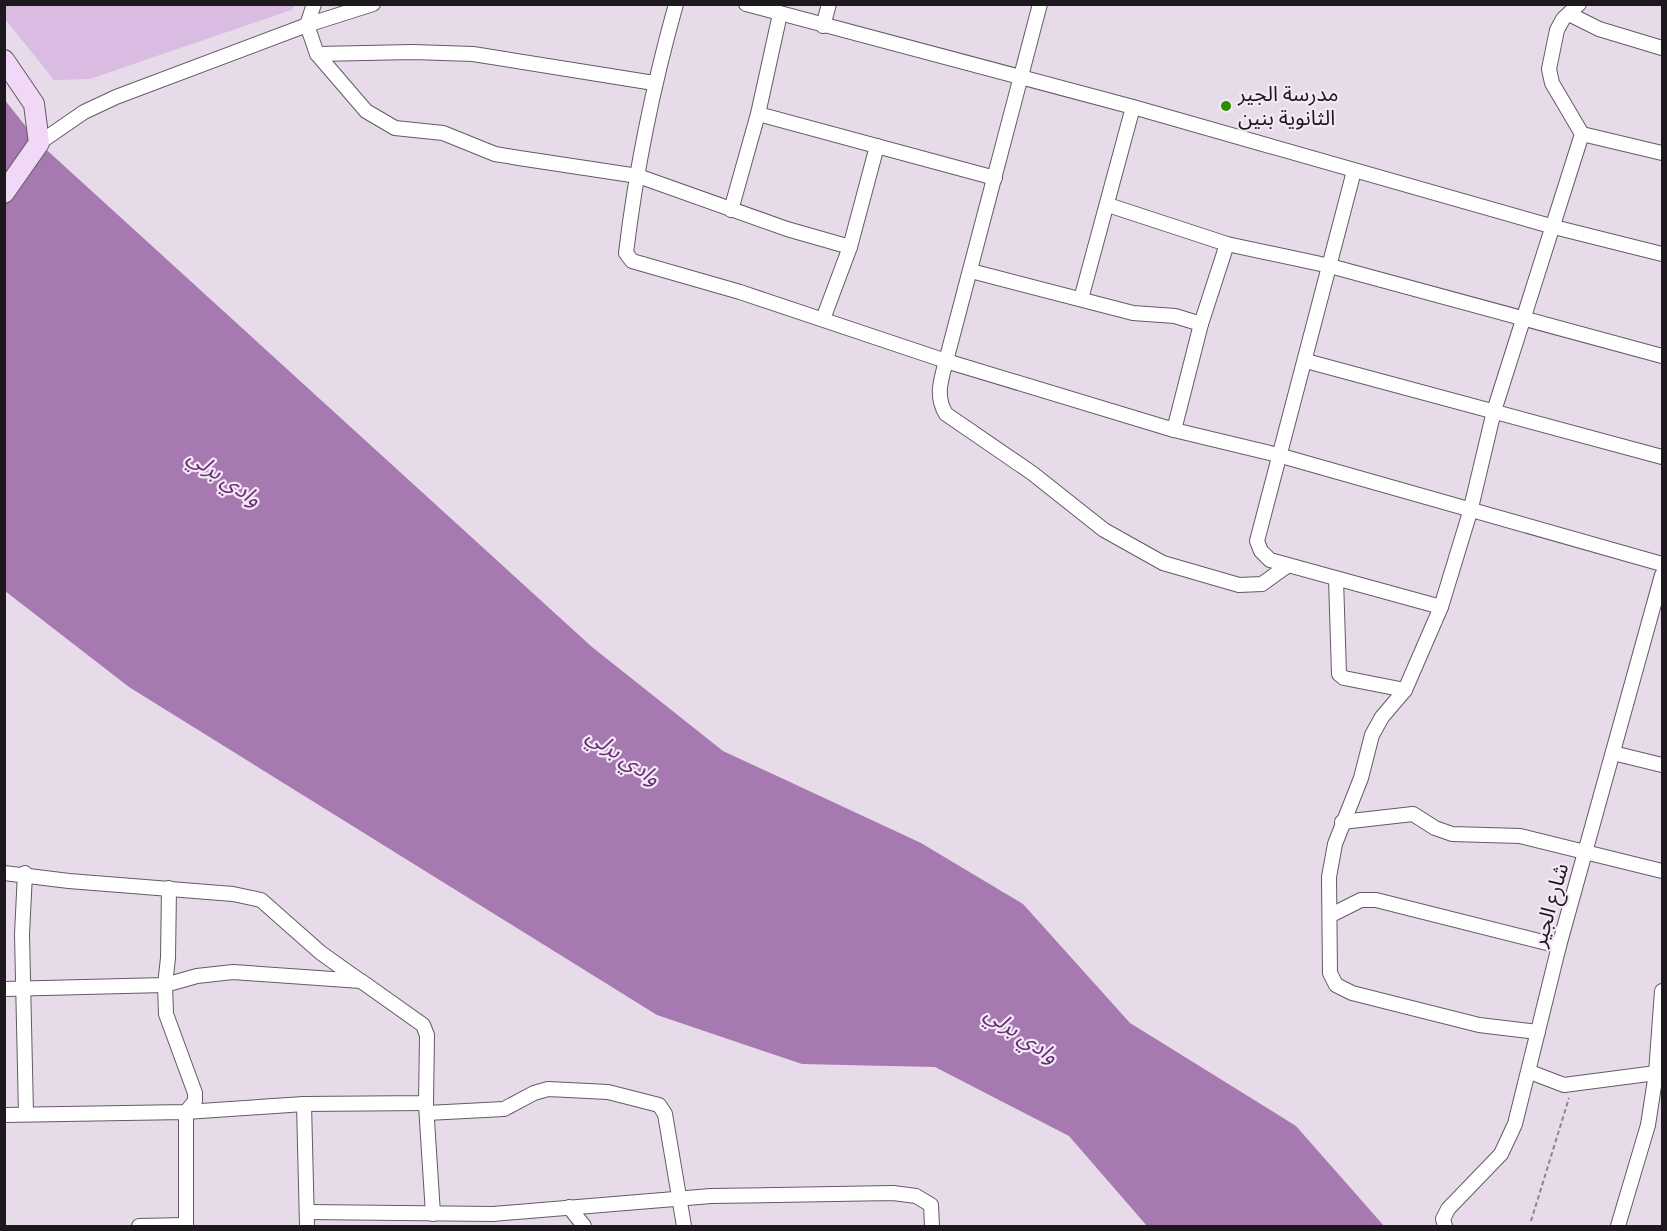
<svg xmlns="http://www.w3.org/2000/svg" width="1667" height="1231" font-family="'Exo 2','Noto Sans Arabic',sans-serif">
<rect width="100%" height="100%" fill="#e7dbea"/>
<!-- green -->
<path fill="#dabbe1" d="M 4,5 L 5,4 L 296,5 L 291,10 L 90,79 L 54,80 L 5,19 Z"/>
<!-- water -->
<path fill="#a679b1" d="M 4,99 L 39,143 L 592,647 L 723,751 L 921,843 L 1023,904 L 1130,1023 L 1296,1126 L 1384,1226 L 1147,1226 L 1069,1136 L 935,1067 L 802,1064 L 657,1015 L 129,687 L 5,591 Z"/>
<g fill="none" stroke-linecap="round" stroke-linejoin="round">
<defs>
<g id="street">
<path d="M 314,4 L 307,25 L 317,54 L 366,111 L 395,128 L 443,133 L 495,154 L 519,158 L 638,176 L 787,229 L 850,247"/>
<path d="M 676,4 C 653,86 636,169 626,253 L 632,261 L 740,292 L 946,361 L 1174,430 L 1278,455 L 1662,564"/>
<path d="M 746,4 L 1133,107 L 1554,227 L 1662,254"/>
<path d="M 1040,4 L 946,361 C 941,380 935,396 946,414 L 1032,473 L 1104,530 L 1163,563 L 1239,585 L 1262,584 L 1287,566"/>
<path d="M 1571,15 L 1599,29 L 1662,48"/>
<path d="M 823,26 L 829,4"/>
<path d="M 317,54 L 413,52 L 473,54 L 654,83"/>
<path d="M 758,114 L 995,178"/>
<path d="M 1582,134 L 1662,153"/>
<path d="M 39,143 L 84,112 L 116,97 L 307,25 L 373,4"/>
<path d="M 1354,171 L 1257,541 L 1261,551 L 1270,560 L 1441,607"/>
<path d="M 1108,205 L 1227,244 L 1330,266 L 1662,356"/>
<path d="M 731,210 L 758,114 L 780,14"/>
<path d="M 971,271 L 1133,313 L 1175,316 L 1201,324"/>
<path d="M 1081,299 L 1133,107"/>
<path d="M 823,319 L 850,247 L 877,146"/>
<path d="M 1306,361 L 1662,457"/>
<path d="M 1174,430 L 1201,324 L 1227,244"/>
<path d="M 1336,579 L 1339,674 L 1344,678 L 1405,690"/>
<path d="M 1613,753 L 1662,765"/>
<path d="M 1342,822 L 1413,814 L 1435,828 L 1452,834 L 1520,836 L 1662,871"/>
<path d="M 4,873 L 69,881 L 233,894 L 261,900 L 321,953 L 359,980"/>
<path d="M 25,873 L 22,934 L 26,1114"/>
<path d="M 1331,915 L 1361,900 L 1376,900 L 1559,946"/>
<path d="M 4,989 L 165,985 L 168,958 L 169,888"/>
<path d="M 1538,1032 L 1479,1025 L 1352,993 L 1336,985 L 1330,973 L 1329,877 L 1335,844 L 1361,778 L 1372,735 L 1382,717 L 1405,690 L 1441,607 L 1470,512 L 1494,411 L 1582,134 L 1552,83 L 1549,69 L 1557,30 L 1563,19 L 1579,4"/>
<path d="M 1530,1072 L 1564,1085 L 1656,1073 L 1662,1077"/>
<path d="M 304,1104 L 307,1226"/>
<path d="M 426,1105 L 433,1214"/>
<path d="M 427,1113 L 504,1109 L 534,1093 L 548,1089 L 608,1092 L 659,1105 L 665,1114 L 684,1226"/>
<path d="M 4,1115 L 186,1112 L 304,1104 L 426,1103 L 427,1035 L 423,1025 L 361,981 L 233,972 L 197,976 L 165,985 L 166,1014 L 195,1093 L 195,1101 L 186,1112 L 186,1226"/>
<path d="M 569,1207 L 584,1226"/>
<path d="M 307,1212 L 493,1214 L 711,1196 L 893,1193 L 916,1196 L 931,1205 L 932,1226"/>
<path d="M 139,1226 L 185,1225"/>
<path d="M 1445,1226 L 1443,1219 L 1448,1209 L 1501,1154 L 1515,1124 L 1559,946 L 1662,575"/>
<path d="M 1618,1226 L 1648,1125 L 1656,1073 L 1662,991"/>
</g>
<path id="secondary" d="M 4,60 L 34,104 L 39,143 L 4,193"/>
</defs>
<!-- street casing -->
<use href="#street" stroke="#645a67" stroke-width="16"/>
<!-- secondary casing -->
<use href="#secondary" stroke="#645a67" stroke-width="22"/>
<!-- path -->
<path stroke="#8d848f" stroke-width="2" stroke-dasharray="4.5 3" stroke-linecap="butt" d="M 1531,1221 L 1569,1098"/>
<!-- street -->
<use href="#street" stroke="#fff" stroke-width="14"/>
<!-- secondary -->
<use href="#secondary" stroke="#f0d8f6" stroke-width="20"/>
</g>
<!-- markers -->
<circle fill="#2c8c00" stroke="#f4e8f7" stroke-width="2" cx="1226" cy="106" r="6"/>
<g text-anchor="middle" stroke-width="4.5" stroke-linejoin="round" paint-order="stroke">
<!-- poi labels -->
<g font-size="21" fill="#1c181d" stroke="#f4e8f7" text-anchor="start">
<text x="1238" y="101">مدرسة الجير<tspan x="1238" dy="24">الثانوية بنين</tspan></text>
</g>
<!-- street labels -->
<g font-size="21" fill="#1c181d" stroke="#f4e8f7">
<text transform="translate(1550 905) rotate(-74)" y="7">شارع الجير</text>
</g>
<!-- water labels -->
<g font-size="22" font-style="italic" fill="#672e74" stroke="#f4e8f7">
<text transform="translate(225 477) rotate(35)" y="8">وادي برلي</text>
<text transform="translate(624 756) rotate(35)" y="8">وادي برلي</text>
<text transform="translate(1022 1034) rotate(35)" y="8">وادي برلي</text>
</g>
</g>
<!-- border -->
<rect width="1667" height="1231" fill="none" stroke="#1c181d" stroke-width="12"/>
</svg>
